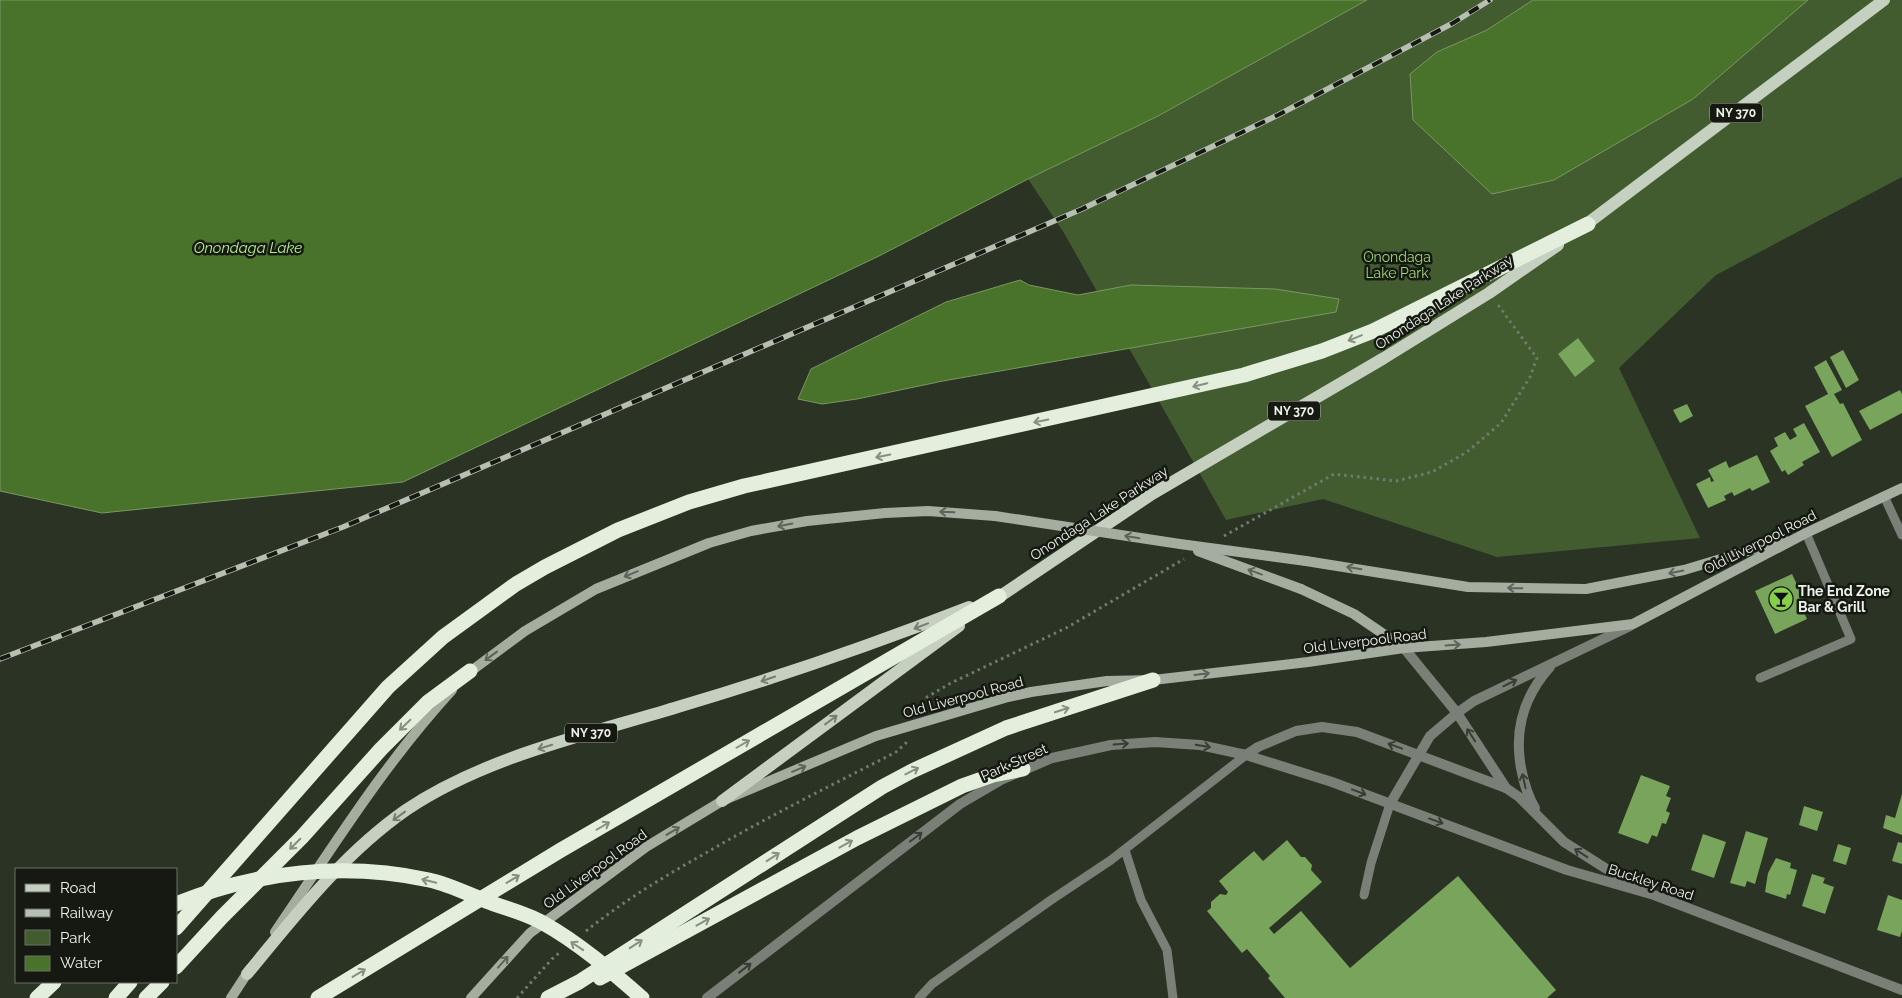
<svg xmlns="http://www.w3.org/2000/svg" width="1902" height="998" font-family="Raleway,sans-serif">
<rect width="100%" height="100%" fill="#2a3324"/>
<!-- green -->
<path fill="#425c30" d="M 1367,0 L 1902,0 L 1902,177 L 1716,275 L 1619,368 L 1700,538 L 1497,557 L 1323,499 L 1226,520 L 1064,233 L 1028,179 L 1158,116 Z"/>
<!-- water -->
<g fill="#49722a" stroke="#7a9863">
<path d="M 0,0 L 1367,0 L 1158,116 L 1028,179 L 877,257 L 403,482 L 102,513 L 0,491 Z"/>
<path d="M 1533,0 L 1808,0 L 1693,99 L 1554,180 L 1492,194 L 1413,120 L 1410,74 L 1437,52 L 1487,30 Z"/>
<path d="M 1020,280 L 1029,285 L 1078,295 L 1131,285 L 1275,289 L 1339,299 L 1336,312 L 943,381 L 857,399 L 822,404 L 798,399 L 811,369 L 946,302 Z"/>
</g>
<!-- building -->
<g fill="#79a45c">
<path d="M 1578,338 L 1595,361 L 1575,377 L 1558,354 Z"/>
<path d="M 1843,350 L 1859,380 L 1846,388 L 1830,357 Z"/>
<path d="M 1826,360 L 1842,390 L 1834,394 L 1840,404 L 1843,403 L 1862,440 L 1832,457 L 1805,406 L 1828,394 L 1814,367 Z"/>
<path d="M 1900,390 L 1902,394 L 1902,413 L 1870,430 L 1859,411 Z"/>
<path d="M 1687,404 L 1693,416 L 1680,423 L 1673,410 Z"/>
<path d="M 1804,423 L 1820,452 L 1802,462 L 1804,465 L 1788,475 L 1785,470 L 1782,472 L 1770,451 L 1778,446 L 1774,438 L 1785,432 L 1790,440 L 1797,436 L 1793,429 Z"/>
<path d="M 1757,455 L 1770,482 L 1752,491 L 1750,488 L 1734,496 L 1732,492 L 1724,496 L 1726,500 L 1708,508 L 1696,484 L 1710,477 L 1711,482 L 1714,481 L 1708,470 L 1726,461 L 1729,468 Z"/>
<path d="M 1792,574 L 1807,606 L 1802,608 L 1807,619 L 1775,634 L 1755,591 Z"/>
<path d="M 1641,775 L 1670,786 L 1666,796 L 1671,798 L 1666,811 L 1670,813 L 1666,824 L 1662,823 L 1657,837 L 1652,835 L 1648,844 L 1618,833 Z"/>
<path d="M 1902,794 L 1902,835 L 1883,828 L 1886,815 L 1895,818 Z"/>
<path d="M 1804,806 L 1823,812 L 1817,831 L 1799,825 Z"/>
<path d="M 1746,831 L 1768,838 L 1755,884 L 1747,881 L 1745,887 L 1730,883 Z"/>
<path d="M 1703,834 L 1726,842 L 1714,878 L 1691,870 Z"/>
<path d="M 1287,840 L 1301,857 L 1305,857 L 1312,865 L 1311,870 L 1322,882 L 1269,928 L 1274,934 L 1301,911 L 1350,968 L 1458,876 L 1556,990 L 1547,998 L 1285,998 L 1268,978 L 1270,976 L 1247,949 L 1242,953 L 1207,911 L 1211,908 L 1211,902 L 1220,894 L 1226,895 L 1228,892 L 1219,881 L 1254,851 L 1263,861 Z"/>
<path d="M 1898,842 L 1902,843 L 1902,864 L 1892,861 Z"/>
<path d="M 1838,844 L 1851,848 L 1846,865 L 1833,861 Z"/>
<path d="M 1776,858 L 1791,863 L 1790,868 L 1797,870 L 1790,895 L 1787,894 L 1786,899 L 1765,892 L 1768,873 Z"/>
<path d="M 1812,874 L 1825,878 L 1823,883 L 1834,887 L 1825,914 L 1802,906 Z"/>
<path d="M 1888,895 L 1902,900 L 1902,931 L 1900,937 L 1877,930 Z"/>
</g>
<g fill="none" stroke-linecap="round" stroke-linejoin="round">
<!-- path -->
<g stroke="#727a6d" stroke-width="3" stroke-dasharray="2.5 4" stroke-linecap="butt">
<path d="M 1224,536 L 1334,474 L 1396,481 L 1432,472 L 1467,452 L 1501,423 L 1530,377 L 1537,358 L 1498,305"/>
<path d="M 918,708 L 927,697 L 951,683 L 1066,628 L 1184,559"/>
<path d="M 586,931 C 622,902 663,877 704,854 C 767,817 832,785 896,752 L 907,742"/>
<path d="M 517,998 L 552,959 L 559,953"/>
</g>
<!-- service -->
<g stroke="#7a7f78" stroke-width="9">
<path d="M 1884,496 L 1902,535"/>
<path d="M 1760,678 L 1851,639 L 1806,533"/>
<path d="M 1125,850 L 1141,900 L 1167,950 L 1173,998"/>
<path d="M 1364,895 L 1371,863 L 1390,804"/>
<path d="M 919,998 L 932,984 L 1051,900 L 1111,860 L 1246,755"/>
</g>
<!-- tertiary -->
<g stroke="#7a7f78" stroke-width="10">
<path d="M 1404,648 L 1457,713 L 1506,788 L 1519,797 L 1564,842 L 1605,868 L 1637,886"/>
<path d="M 1246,755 L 1258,747 L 1296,731 L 1322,727 L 1357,732 L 1506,788"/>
<path d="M 1390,804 L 1430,736 L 1457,713 L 1474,701 L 1630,626"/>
<path d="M 1535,808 C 1527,795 1524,783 1521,768 C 1514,730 1524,696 1550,667"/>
<path d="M 707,998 L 960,804 L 1001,780 L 1052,758 L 1111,745 L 1155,742 L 1200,745 L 1246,755 L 1332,782 L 1567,870 L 1654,895 L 1902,990"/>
</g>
<!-- secondary -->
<g stroke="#a5ada0" stroke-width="10">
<path d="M 1306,561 L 1468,587 L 1586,589 L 1684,570 L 1784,540"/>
<path d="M 1301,589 L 1354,614 L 1404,648"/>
<path d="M 467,674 L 525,631 L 596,589 L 709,543 L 751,531 L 807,521 L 885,513 L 928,511 L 995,516"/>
<path d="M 275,932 C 331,850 384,764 452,690"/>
<path d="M 231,998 L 250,969"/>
<path d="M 471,998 L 530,933 L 646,847 L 722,801 L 876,736 L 1008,697 L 1031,692 L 1107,681 L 1153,680 L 1308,662 L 1404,648 L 1486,642 L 1633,624 L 1806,533 L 1902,488"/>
</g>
<!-- primary -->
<g stroke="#c6d0c0" stroke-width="12">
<path d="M 1580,229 L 1884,0"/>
<path d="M 993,601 L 1152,494 L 1384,358 L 1489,293 L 1558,245"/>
<path d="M 722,801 L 959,626"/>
<path d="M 247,974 C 295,916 343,854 406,810 C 486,756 590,734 681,706 C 779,677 874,644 969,607"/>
</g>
<!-- motorway -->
<g stroke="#e3efdc" stroke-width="15">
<path d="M 176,928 L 388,687 L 443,637 L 516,584 L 545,567 L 618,530 L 689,502 L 744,486 L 1244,375 L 1322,351 L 1373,331 L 1588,224"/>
<path d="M 176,967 L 222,917 L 302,837 L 381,749 L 428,702 L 470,671"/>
<path d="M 600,978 L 857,838 L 962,786 L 993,775 L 1023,769"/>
<path d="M 37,998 L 54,982"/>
<path d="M 116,998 L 130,982"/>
<path d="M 146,998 L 162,982"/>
<path d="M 318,998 L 561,850 L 999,596"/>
<path d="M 548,998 L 579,982 L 882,787 L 912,771 L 1006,728 L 1153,680"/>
</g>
<defs>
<path id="rail" d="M 0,659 L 343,527 L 1082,209 L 1278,115 L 1453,23 L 1490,0"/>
</defs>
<!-- rail casing -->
<use href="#rail" stroke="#b7beb2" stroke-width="5.5"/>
<!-- rail -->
<use href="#rail" stroke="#151912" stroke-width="4" stroke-dasharray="11" stroke-linecap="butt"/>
<!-- secondary-bridge -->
<g stroke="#a5ada0" stroke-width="10">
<path d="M 995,516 L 1180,544 L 1306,561"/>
<path d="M 1198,551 L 1301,589"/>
</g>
<!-- motorway-bridge -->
<path stroke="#e3efdc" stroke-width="15" d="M 176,904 C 256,871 345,862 429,880 C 448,884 468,894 486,901 C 504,908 526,913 543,923 C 579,943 611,971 642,998"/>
</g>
<!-- one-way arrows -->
<defs><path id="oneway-shaft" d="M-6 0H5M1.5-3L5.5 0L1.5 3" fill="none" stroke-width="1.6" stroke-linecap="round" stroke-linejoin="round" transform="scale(1.25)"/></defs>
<g stroke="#868f81">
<use href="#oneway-shaft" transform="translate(1355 338) rotate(158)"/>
<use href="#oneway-shaft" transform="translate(1200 385) rotate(167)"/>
<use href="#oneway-shaft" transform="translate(1041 421) rotate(168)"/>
<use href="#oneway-shaft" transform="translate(883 456) rotate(168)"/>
<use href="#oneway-shaft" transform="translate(1062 710) rotate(-18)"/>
<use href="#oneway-shaft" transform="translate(405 725) rotate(136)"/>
<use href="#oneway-shaft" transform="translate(743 744) rotate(-30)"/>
<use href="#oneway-shaft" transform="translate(912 771) rotate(-27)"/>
<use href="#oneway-shaft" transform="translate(603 826) rotate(-30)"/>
<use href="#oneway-shaft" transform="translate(295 844) rotate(135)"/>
<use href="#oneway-shaft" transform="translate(846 844) rotate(-29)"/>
<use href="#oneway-shaft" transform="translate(773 857) rotate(-33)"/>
<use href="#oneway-shaft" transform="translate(513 879) rotate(-31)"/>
<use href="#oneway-shaft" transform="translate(429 881) rotate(-167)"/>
<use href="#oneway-shaft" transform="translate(703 922) rotate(-29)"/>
<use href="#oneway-shaft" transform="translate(636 944) rotate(-33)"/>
<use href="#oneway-shaft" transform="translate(577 946) rotate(-146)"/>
<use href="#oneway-shaft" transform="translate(359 973) rotate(-31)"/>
</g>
<g stroke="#5d6359">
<use href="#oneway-shaft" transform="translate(947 512) rotate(-178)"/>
<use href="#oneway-shaft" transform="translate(785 525) rotate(169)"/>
<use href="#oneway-shaft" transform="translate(1132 537) rotate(-171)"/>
<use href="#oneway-shaft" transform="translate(1354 568) rotate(-171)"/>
<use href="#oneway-shaft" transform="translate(1255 572) rotate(-160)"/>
<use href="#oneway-shaft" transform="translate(1676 572) rotate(169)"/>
<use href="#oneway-shaft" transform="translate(631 574) rotate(158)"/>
<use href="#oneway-shaft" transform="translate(1515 588) rotate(-179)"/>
<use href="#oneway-shaft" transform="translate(1453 645) rotate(-4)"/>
<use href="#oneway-shaft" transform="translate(491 656) rotate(144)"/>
<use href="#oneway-shaft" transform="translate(1202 674) rotate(-7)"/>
<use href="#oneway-shaft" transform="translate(799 769) rotate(-23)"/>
<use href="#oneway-shaft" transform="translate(673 831) rotate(-31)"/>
<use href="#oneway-shaft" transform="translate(503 962) rotate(-48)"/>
</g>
<g stroke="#767e72">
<use href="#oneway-shaft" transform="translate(921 626) rotate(159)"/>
<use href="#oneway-shaft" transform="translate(768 679) rotate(161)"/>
<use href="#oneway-shaft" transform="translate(831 720) rotate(-37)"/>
<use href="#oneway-shaft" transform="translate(545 747) rotate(163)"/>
<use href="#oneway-shaft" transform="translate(399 816) rotate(144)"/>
</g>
<g stroke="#383d36">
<use href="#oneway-shaft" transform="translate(1510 683) rotate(-26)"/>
<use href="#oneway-shaft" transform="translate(1471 735) rotate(-123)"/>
<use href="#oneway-shaft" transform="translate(1121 744) rotate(-4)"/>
<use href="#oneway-shaft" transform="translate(1203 746) rotate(10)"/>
<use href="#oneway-shaft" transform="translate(1395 746) rotate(-160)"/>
<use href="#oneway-shaft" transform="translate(1524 781) rotate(-102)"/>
<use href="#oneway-shaft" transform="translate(1359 792) rotate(21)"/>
<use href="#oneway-shaft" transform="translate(1436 821) rotate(20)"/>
<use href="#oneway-shaft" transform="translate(916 837) rotate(-37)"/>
<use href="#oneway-shaft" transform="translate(1581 853) rotate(-147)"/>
<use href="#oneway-shaft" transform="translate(745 968) rotate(-38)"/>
</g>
<!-- icons -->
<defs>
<symbol id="bar-disc" viewBox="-11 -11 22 22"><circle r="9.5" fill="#86cf4b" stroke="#151912"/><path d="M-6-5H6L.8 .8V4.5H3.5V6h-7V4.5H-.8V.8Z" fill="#111"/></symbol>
</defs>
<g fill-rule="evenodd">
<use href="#bar-disc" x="1767" y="585" width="28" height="28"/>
</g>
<g text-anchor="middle" stroke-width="5" stroke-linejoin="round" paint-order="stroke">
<!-- shield labels -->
<g fill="#151912" stroke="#acb1a8" stroke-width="1">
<rect x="1710" y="103.5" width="52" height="19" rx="4"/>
<rect x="1268" y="401.5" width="52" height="19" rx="4"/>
<rect x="565" y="723.5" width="52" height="19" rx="4"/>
</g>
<g font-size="12" font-weight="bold" fill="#ecf2e8">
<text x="1736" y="117">NY 370</text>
<text x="1294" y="415">NY 370</text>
<text x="591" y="737">NY 370</text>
</g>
<!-- park labels -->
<g font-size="14" fill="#9ed776" stroke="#151912">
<text x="1397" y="262">Onondaga<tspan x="1397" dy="16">Lake Park</tspan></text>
</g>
<!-- street labels -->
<g font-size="14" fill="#ecf2e8" stroke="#151912">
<text transform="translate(1444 302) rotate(-33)" y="5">Onondaga Lake Parkway</text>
<text transform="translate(1099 513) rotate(-33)" y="5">Onondaga Lake Parkway</text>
<text transform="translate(1760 542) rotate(-27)" y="5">Old Liverpool Road</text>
<text transform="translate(1365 641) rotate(-7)" y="5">Old Liverpool Road</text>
<text transform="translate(963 697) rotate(-15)" y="5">Old Liverpool Road</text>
<text transform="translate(1014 762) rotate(-24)" y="5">Park Street</text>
<text transform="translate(595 869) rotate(-36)" y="5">Old Liverpool Road</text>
<text transform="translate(1651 882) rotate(18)" y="5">Buckley Road</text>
</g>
<!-- poi labels -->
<g font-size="14" font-weight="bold" fill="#ecf2e8" stroke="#151912" text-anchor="start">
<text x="1798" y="596">The End Zone<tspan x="1798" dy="16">Bar &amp; Grill</tspan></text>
</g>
<!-- water labels -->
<g font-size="15" font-style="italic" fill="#b5f08e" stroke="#151912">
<text x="248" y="253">Onondaga Lake</text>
</g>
</g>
<!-- legend -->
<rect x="15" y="868" width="162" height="115" fill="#151912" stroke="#6b7068"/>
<rect x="25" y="884" width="25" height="8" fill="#c6d0c0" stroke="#6b7068"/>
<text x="60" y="893" font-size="15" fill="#ecf2e8">Road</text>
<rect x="25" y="909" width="25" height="8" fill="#b7beb2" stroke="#6b7068"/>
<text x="60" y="918" font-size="15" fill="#ecf2e8">Railway</text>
<rect x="25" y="930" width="25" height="15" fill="#425c30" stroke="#6b7068"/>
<text x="60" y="943" font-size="15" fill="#ecf2e8">Park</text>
<rect x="25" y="956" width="25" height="15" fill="#49722a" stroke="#6b7068"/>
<text x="60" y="968" font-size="15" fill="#ecf2e8">Water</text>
</svg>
